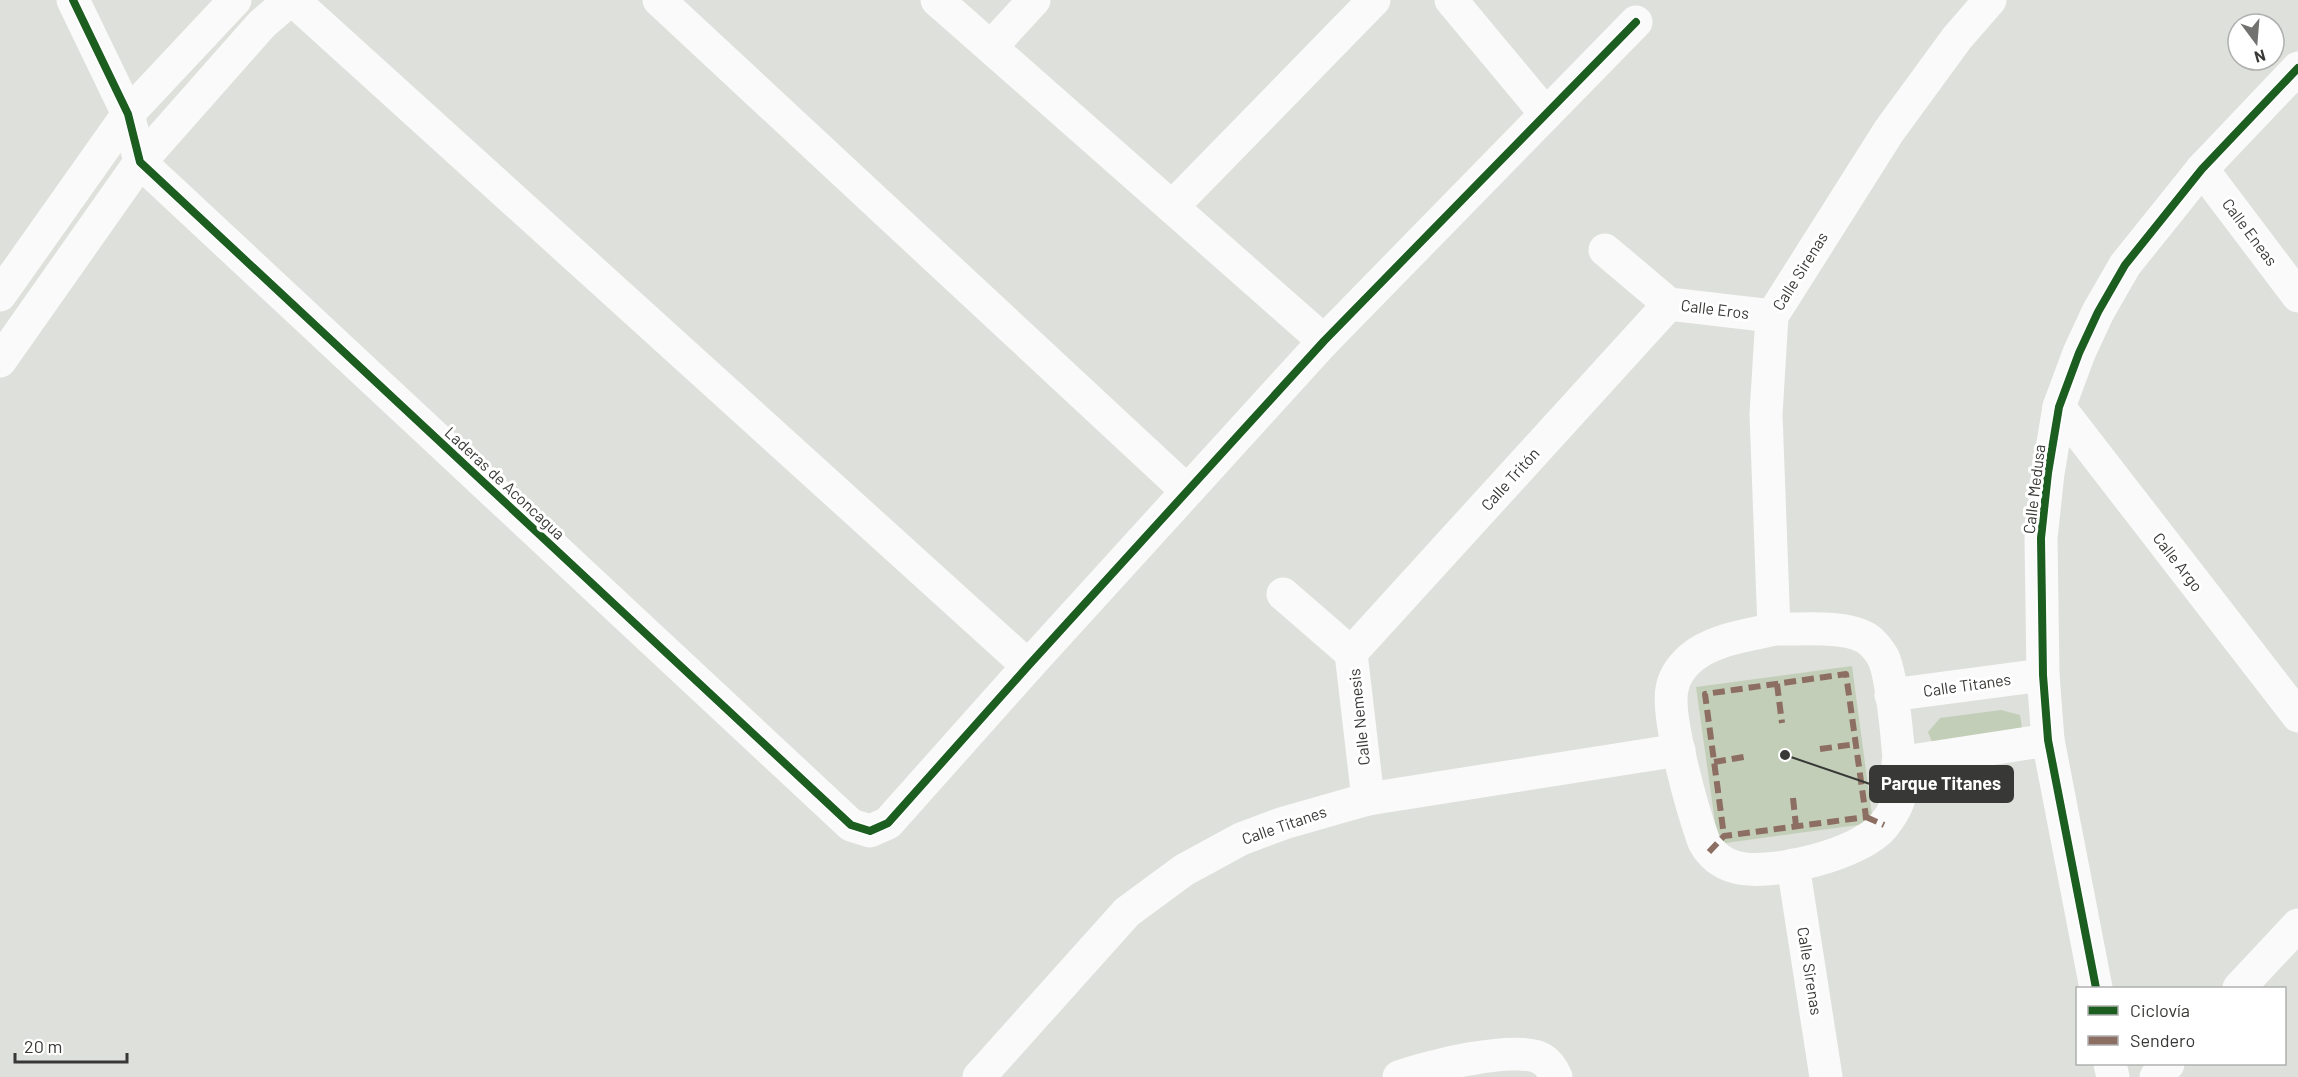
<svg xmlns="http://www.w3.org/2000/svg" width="2298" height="1077" font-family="Barlow,sans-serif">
<rect width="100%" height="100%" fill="#dee0db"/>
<!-- green -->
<g fill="#c3ceb8">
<path d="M 1852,666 L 1873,823 L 1718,844 L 1696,687 Z"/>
<path d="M 2001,710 L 2020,715 L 2023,734 L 1933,744 L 1928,732 L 1940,718 Z"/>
</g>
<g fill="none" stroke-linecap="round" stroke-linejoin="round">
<!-- minor -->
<g stroke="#fafafa" stroke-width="33">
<path d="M 73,0 L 128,114 L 140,162 L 851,825 L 870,831 L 888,823 L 1028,666 L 1324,341 L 1636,22"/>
<path d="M 293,0 L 1028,666"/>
<path d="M 659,0 L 1187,491"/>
<path d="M 937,0 L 1324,341"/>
<path d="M 1451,0 L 1546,114"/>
<path d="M 991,47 L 1034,0"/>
<path d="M 2202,169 L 2298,296"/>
<path d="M 1172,207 L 1374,0"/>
<path d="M 1605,250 L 1669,304 L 1772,316"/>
<path d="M 0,295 L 128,114 L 235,0"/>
<path d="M 0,361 L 140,162 L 262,24 L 290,0"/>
<path d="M 2059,407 L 2298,716"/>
<path d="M 1283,594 L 1351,653 L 1368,799"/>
<path d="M 1774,629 C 1799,630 1842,625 1864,637 C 1871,640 1879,650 1883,657 C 1893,677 1901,768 1900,793 C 1899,804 1891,816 1884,825 C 1862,854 1769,877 1735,867 C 1721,863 1711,855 1704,842 C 1693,812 1666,717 1672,689 C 1674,676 1682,666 1691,658 C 1713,639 1747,636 1774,629 Z"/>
<path d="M 1774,629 L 1766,414 L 1772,316 L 1889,131 L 1957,38 L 1990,0"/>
<path d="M 1351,653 L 1669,304"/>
<path d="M 1891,695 L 2043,675"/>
<path d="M 1898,763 L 2048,740"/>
<path d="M 1793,865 L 1826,1077"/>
<path d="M 2096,988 L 2048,740 L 2043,675 L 2041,538 L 2048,473 L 2059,407 L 2079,353 L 2098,312 L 2125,265 L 2202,169 L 2298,68"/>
<path d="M 2239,988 L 2298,925"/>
<path d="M 2110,1064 L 2113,1077"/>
<path d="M 979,1077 L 1127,912 L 1184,870 L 1241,839 L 1284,823 L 1368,799 L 1679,750"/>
<path d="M 1399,1077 C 1425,1067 1518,1044 1542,1059 C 1549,1063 1553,1070 1556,1077"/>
<path d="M 2156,1077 L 2168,1064"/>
</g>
<!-- quiet -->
<g stroke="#8d6e63" stroke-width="6" stroke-dasharray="12 6" stroke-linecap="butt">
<path d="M 1777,684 L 1782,723"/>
<path d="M 1820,749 L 1856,744"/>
<path d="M 1714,762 L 1744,757"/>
<path d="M 1793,798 L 1796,826"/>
<path d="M 1866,817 L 1884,825"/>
<path d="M 1709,852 L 1724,836 L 1866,817 L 1846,674 L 1705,694 L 1724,836"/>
</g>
<defs>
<g id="cycleway">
<path d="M 73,0 L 128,114 L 140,162 L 851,825 L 870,831 L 888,823 L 1028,666 L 1324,341 L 1636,22"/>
<path d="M 2096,988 L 2048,740 L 2043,675 L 2041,538 L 2048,473 L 2059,407 L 2079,353 L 2098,312 L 2125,265 L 2202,169 L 2298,68"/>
</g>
</defs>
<!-- cycleway casing -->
<use href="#cycleway" stroke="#fff" stroke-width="11"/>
<!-- cycleway -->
<use href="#cycleway" stroke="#1b5e20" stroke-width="8"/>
</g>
<g text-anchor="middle" stroke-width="6" stroke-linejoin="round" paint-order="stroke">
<!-- street labels -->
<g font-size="16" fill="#383936" stroke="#fff">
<text transform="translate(2250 232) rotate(53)" y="6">Calle Eneas</text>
<text transform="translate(1800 271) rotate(-58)" y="6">Calle Sirenas</text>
<text transform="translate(1715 309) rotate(7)" y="6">Calle Eros</text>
<text transform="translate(1510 479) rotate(-48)" y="6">Calle Tritón</text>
<text transform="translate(505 483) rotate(43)" y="6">Laderas de Aconcagua</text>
<text transform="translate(2034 489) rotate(-83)" y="6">Calle Medusa</text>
<text transform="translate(2178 562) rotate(52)" y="6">Calle Argo</text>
<text transform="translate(1967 685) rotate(-8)" y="6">Calle Titanes</text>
<text transform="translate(1359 717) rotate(-96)" y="6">Calle Nemesis</text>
<text transform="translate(1284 825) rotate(-19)" y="6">Calle Titanes</text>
<text transform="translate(1810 971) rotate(81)" y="6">Calle Sirenas</text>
</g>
</g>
<!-- callouts -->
<path fill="none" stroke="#383936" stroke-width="2" d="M1785 755L1870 784"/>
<circle fill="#383936" stroke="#fff" stroke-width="2" cx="1785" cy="755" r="6"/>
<rect fill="#383936" stroke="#383936" stroke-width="2" x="1870" y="766" width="143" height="36" rx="6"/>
<g font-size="18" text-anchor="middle" font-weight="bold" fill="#fff">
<text x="1941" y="790">Parque Titanes</text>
</g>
<!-- legend -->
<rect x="2076" y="987" width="210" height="78" fill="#ffffff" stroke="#afb0af" stroke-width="1.5"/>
<rect x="2088" y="1006" width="30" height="9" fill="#1b5e20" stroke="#afb0af" stroke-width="1.5"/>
<text x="2130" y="1017" font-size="18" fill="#383936">Ciclovía</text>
<rect x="2088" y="1036" width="30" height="9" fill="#8d6e63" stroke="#afb0af" stroke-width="1.5"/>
<text x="2130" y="1047" font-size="18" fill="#383936">Sendero</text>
<!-- north arrow -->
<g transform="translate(2256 42) rotate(164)"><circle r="28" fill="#ffffff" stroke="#afb0af" stroke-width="1.5"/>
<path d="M0-4.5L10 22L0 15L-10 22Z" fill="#727370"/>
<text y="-9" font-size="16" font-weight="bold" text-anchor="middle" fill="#383936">N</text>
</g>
<!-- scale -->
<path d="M15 1053v9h112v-9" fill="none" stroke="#383936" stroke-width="3"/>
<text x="24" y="1053" font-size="18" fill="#383936" stroke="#ffffff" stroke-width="4.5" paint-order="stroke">20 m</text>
</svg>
